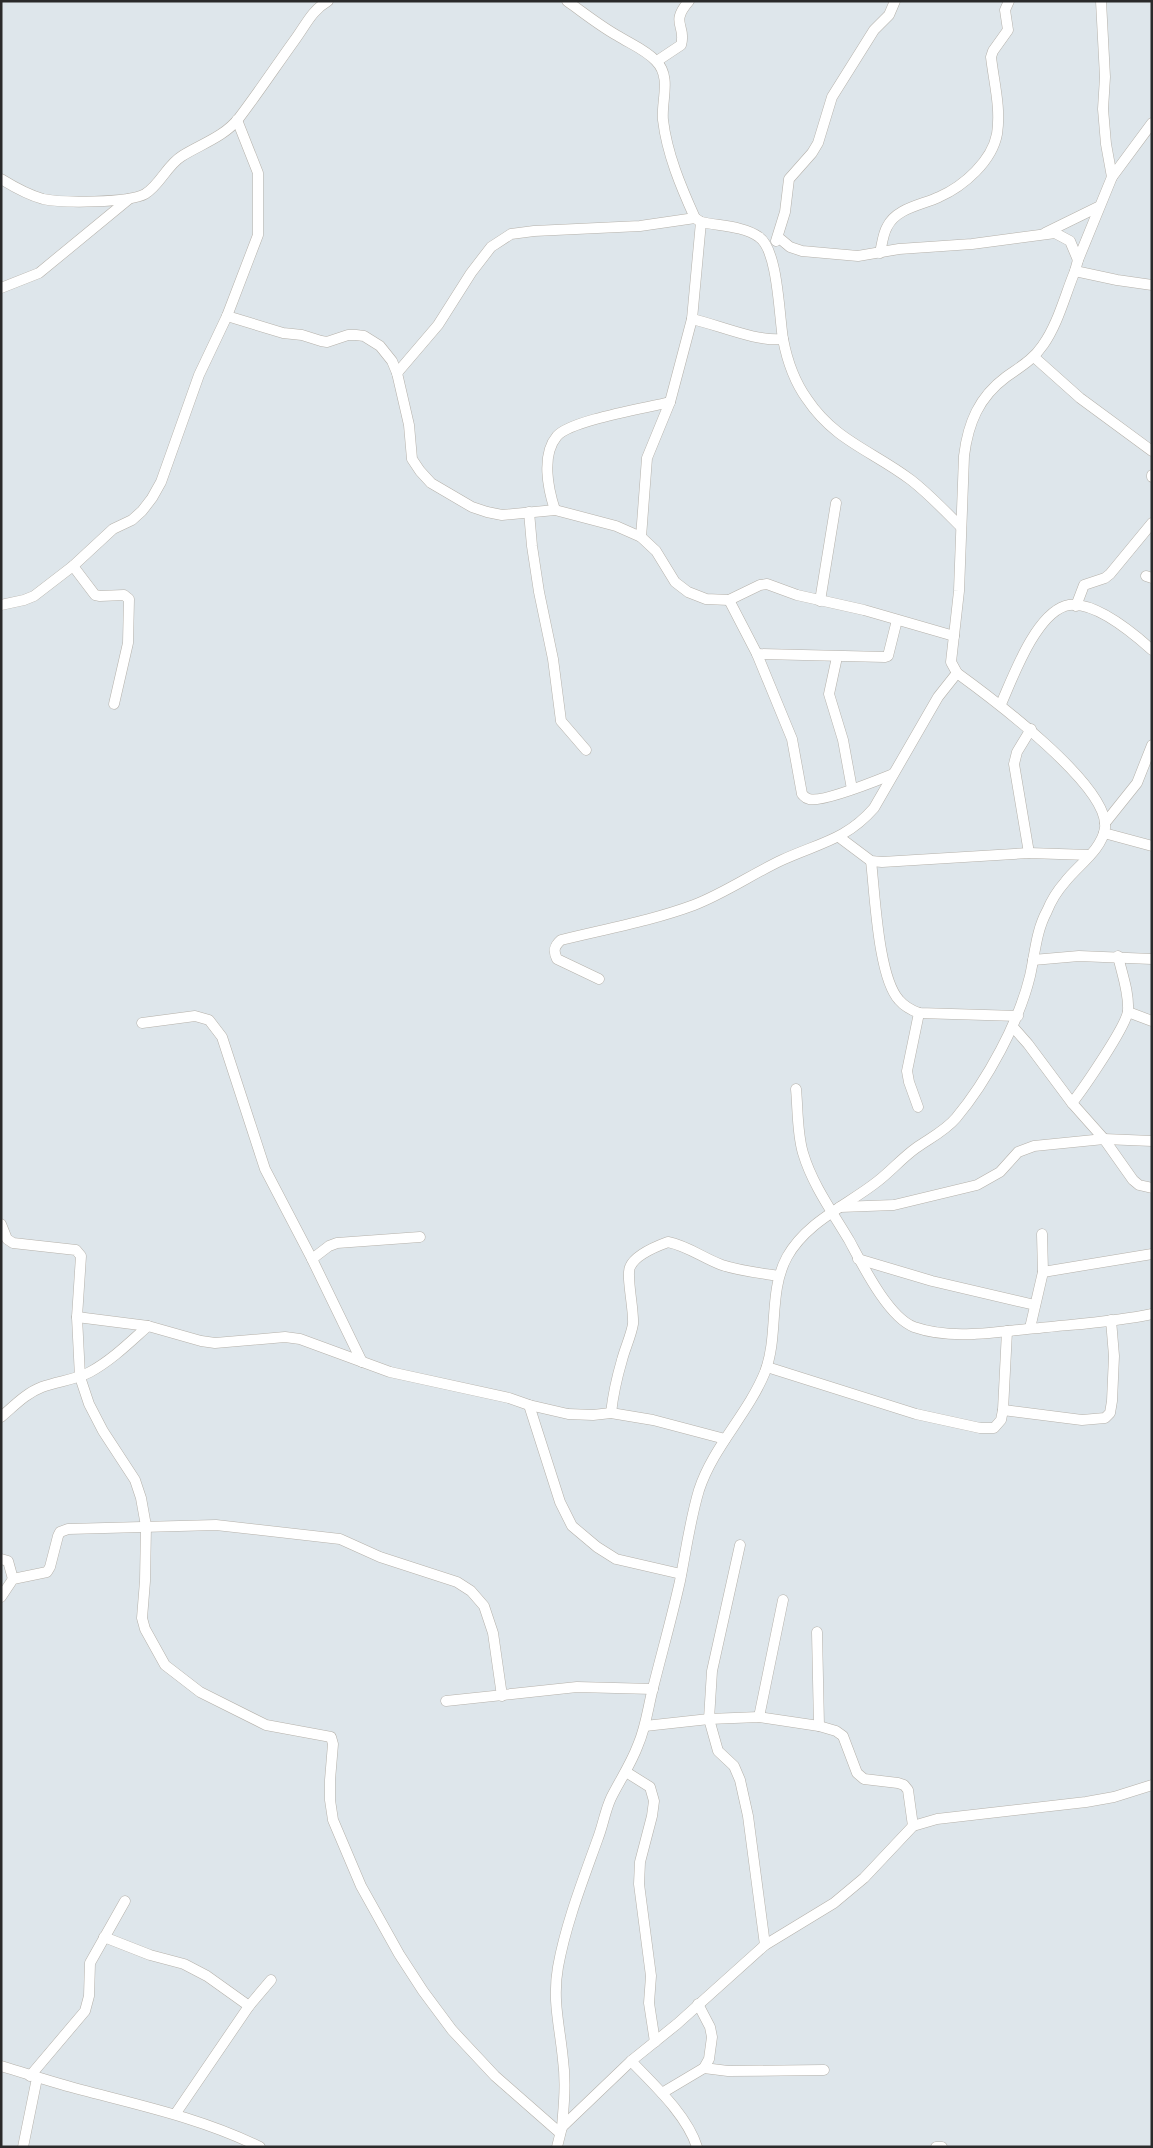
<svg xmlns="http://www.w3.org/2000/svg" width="1153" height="2148" font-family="'Roboto Condensed',sans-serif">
<rect width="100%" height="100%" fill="#dee6eb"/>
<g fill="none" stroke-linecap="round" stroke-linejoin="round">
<defs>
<g id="minor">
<path d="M 567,1 C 584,13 600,26 618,36 C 631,44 646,50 656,61 C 672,77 661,101 663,120 C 667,154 681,187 695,218 L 701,222 C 719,226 744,226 759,237 C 778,250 779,315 783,339 C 787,360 794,381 807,399 C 835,441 873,451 911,480 C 929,494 945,511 961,527"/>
<path d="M 1101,1 L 1105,77 L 1103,109 L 1106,144 L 1112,177"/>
<path d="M 657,61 L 681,45 C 687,25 669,24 689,1"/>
<path d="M 1,179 C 14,187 28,195 43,199 C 61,203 129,203 145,194 C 160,185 167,165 182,156 C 201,144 224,137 239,118 C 258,93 276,66 294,41 C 306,25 311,11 328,1"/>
<path d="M 1045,233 L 1098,207"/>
<path d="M 778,237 L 790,247 L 802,251 L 858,256 L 899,249 L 972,244 L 1055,233 L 1070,241 L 1078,260"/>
<path d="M 776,241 L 785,212 L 789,179 L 812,153 L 818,143 L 832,97 L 874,30 L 889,15 L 895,1"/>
<path d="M 880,253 C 882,244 883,234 887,227 C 896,208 922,205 939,197 C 964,186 992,161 997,134 C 1001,108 994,83 991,57 L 993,51 L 1008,30 L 1005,10 L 1009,1"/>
<path d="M 1075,271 L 1117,280 L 1152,285"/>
<path d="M 1,288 L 39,273 L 129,199"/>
<path d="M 227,316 L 283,333 L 302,335 L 321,341 L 327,342 L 348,335 L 356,335 L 364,336 L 380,346 L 392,361 L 397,373 L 409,425 L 412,459 L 420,471 L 431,483 L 472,507 L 487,512 L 502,515 L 555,510 L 616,526 L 641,537 L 656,551 L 675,582 L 688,592 L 706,599 L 729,600 L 760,585 L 767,584 L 797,595 L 864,610 L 954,636"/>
<path d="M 692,319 C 719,325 756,342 783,339"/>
<path d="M 1034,357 L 1080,398 L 1152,451"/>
<path d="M 397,373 L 438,325 L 471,273 L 491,247 L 511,234 L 534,231 L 640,226 L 695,218"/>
<path d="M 1152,475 L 1152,477"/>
<path d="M 555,510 C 548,489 541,455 557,436 C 571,420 647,408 670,402"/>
<path d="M 529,512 L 532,546 L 539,592 L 553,659 L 561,721 L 586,750"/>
<path d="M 641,537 L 647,458 L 670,402 L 692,319 L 701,222"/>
<path d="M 73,566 L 95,595 L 100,596 L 124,595 L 129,599 L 128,643 L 114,704"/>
<path d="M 1146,576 L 1152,578"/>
<path d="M 729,600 L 757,654 L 792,739 L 802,794 C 805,797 805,798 809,799 C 822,803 878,780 893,774"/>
<path d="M 820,601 L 836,503"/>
<path d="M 1,605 L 24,600 L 34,596 L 73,566 L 113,529 L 132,520 L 142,511 L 152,498 L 161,482 L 199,375 L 227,316 L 258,235 L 258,173 L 237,120"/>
<path d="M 1076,606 L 1084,585 L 1105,578 L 1110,574 L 1152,523"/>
<path d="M 757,654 L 885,657 L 888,656 L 897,620"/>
<path d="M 837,657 L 829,694 L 843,740 L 852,789"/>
<path d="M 1001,704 C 1013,677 1035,616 1065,606 C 1092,598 1133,633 1152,650"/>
<path d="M 1105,823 L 1137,783 L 1152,745"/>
<path d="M 1104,833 L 1152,846"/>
<path d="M 839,837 L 871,861 L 882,862 L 1029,853 L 1089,855"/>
<path d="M 1029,853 L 1014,764 L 1017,752 L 1031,729"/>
<path d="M 871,861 C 875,894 878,977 899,1000 C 905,1007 911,1010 919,1013 L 1018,1016"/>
<path d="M 1033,960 L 1079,956 L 1152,959"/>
<path d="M 599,979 L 557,959 C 553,951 554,946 561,940 C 605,929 651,921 694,905 C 725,893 752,874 782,860 C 819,843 846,840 874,808 L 938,697 L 957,673"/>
<path d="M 1128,1012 L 1152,1021"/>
<path d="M 142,1023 L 195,1016 L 209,1020 L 222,1037 L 265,1169 L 312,1259 L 362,1362"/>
<path d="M 1013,1027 L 1028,1044 L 1072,1103 L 1104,1139 L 1133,1180 L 1139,1185 L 1152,1188"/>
<path d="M 796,1089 C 798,1110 797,1133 803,1153 C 812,1184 833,1213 849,1240 C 862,1264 888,1317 914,1327 C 954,1341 998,1331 1039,1328 C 1076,1324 1115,1322 1152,1314"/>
<path d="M 1072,1103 C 1083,1089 1128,1024 1128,1010 C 1129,992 1122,974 1118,956"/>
<path d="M 918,1107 L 909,1082 L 907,1071 L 919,1013"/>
<path d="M 840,1207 L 894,1205 L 977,1185 L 1000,1172 L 1018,1152 L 1034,1146 L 1104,1139 L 1152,1141"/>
<path d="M 1,1224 L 7,1239 L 13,1243 L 76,1250 L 81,1256 L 77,1317 L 80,1377 L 89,1404 L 103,1431 L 135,1480 L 141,1498 L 146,1526 L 145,1581 L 142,1618 L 145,1629 L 165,1665 L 200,1692 L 266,1725 L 331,1737 L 333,1744 L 330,1780 L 330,1800 L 333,1820 L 361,1886 L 399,1954 L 423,1991 L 452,2030 L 495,2076 L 560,2133"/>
<path d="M 312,1259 L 329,1246 L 337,1243 L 420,1237"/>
<path d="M 858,1259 L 932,1281 L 1035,1305"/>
<path d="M 1043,1272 L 1152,1254"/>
<path d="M 77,1317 L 148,1326 L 201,1341 L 215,1343 L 285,1337 L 300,1339 L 390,1372 L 509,1398 L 529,1405 L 568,1414 L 593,1415 L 611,1413 L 653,1420 L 725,1439"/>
<path d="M 1030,1328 L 1043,1272 L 1042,1234"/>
<path d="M 767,1367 L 916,1414 L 980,1428 L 994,1428 L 1001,1420 L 1003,1410 L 1007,1331"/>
<path d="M 529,1405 L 560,1502 L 572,1526 L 597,1547 L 616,1559 L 681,1574"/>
<path d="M 1003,1410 L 1082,1420 L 1105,1418 L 1110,1413 L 1112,1401 L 1114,1356 L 1111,1320"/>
<path d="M 611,1413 C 613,1395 617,1377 622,1360 C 625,1348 631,1336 633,1324 C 634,1309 626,1276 630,1267 C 635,1255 657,1246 668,1242 C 688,1246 703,1258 722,1265 C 740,1271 760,1273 779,1276"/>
<path d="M 1,1417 C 14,1406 26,1393 42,1387 C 58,1381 75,1380 90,1372 C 112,1360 130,1342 148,1326"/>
<path d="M 740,1545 L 712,1671 L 709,1719 L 718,1751 L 734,1766 L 740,1780 L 748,1816 L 765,1945"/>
<path d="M 1,1559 L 8,1561 L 13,1579"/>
<path d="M 1,1597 L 13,1579 L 47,1572 L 50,1567 L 58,1536 L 60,1532 L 68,1529 L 216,1525 L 340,1539 L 380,1557 L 457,1582 L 471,1591 L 484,1606 L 493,1633 L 502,1696"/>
<path d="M 817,1632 L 819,1726"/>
<path d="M 446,1701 L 577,1687 L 653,1689"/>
<path d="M 759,1717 L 783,1600"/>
<path d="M 645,1726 L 709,1719 L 759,1717 L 819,1726 L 836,1731 L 843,1736 L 857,1773 L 864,1779 L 898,1783 L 904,1785 L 908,1790 L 913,1826"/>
<path d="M 626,1772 L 650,1787 L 654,1801 L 652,1816 L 640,1862 L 639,1884 L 651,1976 L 649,2003 L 655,2042"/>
<path d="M 104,1937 L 150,1955 L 184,1964 L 207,1976 L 249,2006"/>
<path d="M 631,2061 C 654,2085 687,2115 697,2147"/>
<path d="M 1,2066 C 28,2074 55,2083 82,2090 C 143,2106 203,2119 260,2147"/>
<path d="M 704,2068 L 728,2071 L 824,2070"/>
<path d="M 30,2076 L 85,2011 L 89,1996 L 90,1963 L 125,1901"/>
<path d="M 662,2093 L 704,2068 L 709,2059 L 712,2037 L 710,2027 L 698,2004"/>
<path d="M 176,2113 L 249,2006 L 271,1980"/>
<path d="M 562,2127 C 564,2104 566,2082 563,2060 C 560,2027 552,2001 558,1967 C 566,1923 583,1880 598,1838 C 603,1825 605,1811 611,1798 C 620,1780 631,1764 638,1745 C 646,1727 648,1707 653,1688 C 662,1652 672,1617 680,1581 C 686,1551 690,1520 699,1490 C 713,1447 748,1414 765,1372 C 779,1335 768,1292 787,1257 C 807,1221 848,1205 878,1181 C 891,1171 902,1158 916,1148 C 930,1138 945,1131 956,1118 C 987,1081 1019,1022 1030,976 C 1035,954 1036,931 1047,911 C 1051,901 1058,890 1065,882 C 1077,866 1102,850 1105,828 C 1110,786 990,697 957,673 L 951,662 L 959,591 L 964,456 C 968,423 979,397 1006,377 C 1020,367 1033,360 1043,345 C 1058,324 1065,295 1075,271 L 1078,260 L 1112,177 L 1152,123"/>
<path d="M 23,2147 L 37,2078"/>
<path d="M 557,2147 L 562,2127 L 631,2061 L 677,2024 L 765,1945 L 834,1903 L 864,1878 L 913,1826 L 937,1819 L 1086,1802 L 1114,1797 L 1152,1785"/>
<path d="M 936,2147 L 942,2147"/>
</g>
</defs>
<!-- minor casing -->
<use href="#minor" stroke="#b5b1aa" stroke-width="11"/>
<!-- minor -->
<use href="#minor" stroke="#fff" stroke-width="10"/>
</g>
<!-- border -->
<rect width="1153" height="2148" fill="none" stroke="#2a2a2a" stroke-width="5"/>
</svg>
